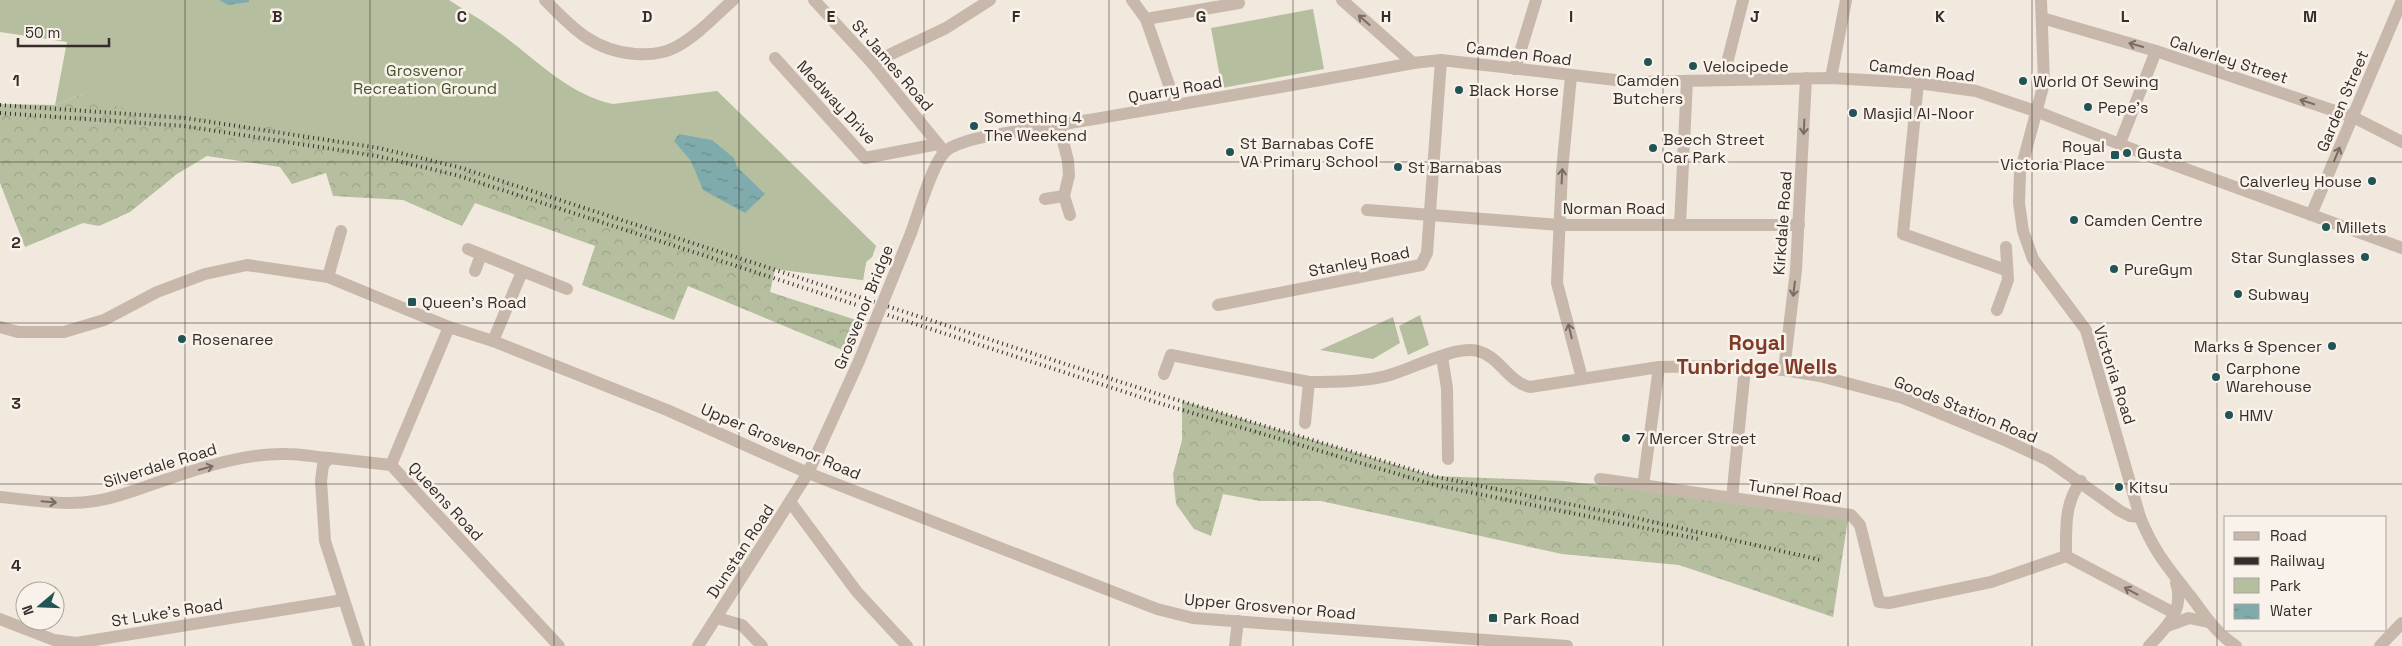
<svg xmlns="http://www.w3.org/2000/svg" width="2402" height="646" font-family="'Space Grotesk',sans-serif">
<defs>
<pattern id="forest-crowns" width="20" height="18" patternUnits="userSpaceOnUse" patternTransform="scale(1.25)"><rect width="20" height="18" fill="#b5bf9f"/><path d="M2 6a3 3 0 1 1 6 0M12 15a3 3 0 1 1 6 0" fill="none" stroke="#9ca489"/></pattern>
<pattern id="water-ripples" width="26" height="14" patternUnits="userSpaceOnUse" patternTransform="scale(1.25)"><rect width="26" height="14" fill="#7fabac"/><path d="M2 4q2-2 4 0t4 0M15 11q2-2 4 0t4 0" fill="none" stroke="#698c8c"/></pattern>
</defs>
<rect width="100%" height="100%" fill="#f1e8de"/>
<!-- forest -->
<g fill="url(#forest-crowns)">
<path d="M 717,91 L 876,246 L 872,257 L 866,262 L 863,280 L 775,269 L 770,292 L 859,321 L 847,352 L 688,286 L 674,320 L 582,285 L 595,246 L 475,203 L 462,226 L 403,200 L 333,196 L 326,173 L 292,184 L 280,167 L 207,156 L 177,174 L 130,212 L 99,226 L 83,223 L 25,247 L 0,183 L 0,104 L 55,105 L 79,95 L 90,98 L 213,104 L 560,170 Z"/>
<path d="M 1182,401 L 1433,476 L 1563,481 L 1642,490 L 1848,519 L 1833,617 L 1679,565 L 1562,554 L 1321,501 L 1260,501 L 1223,494 L 1211,536 L 1194,529 L 1176,504 L 1173,474 L 1182,440 Z"/>
</g>
<!-- park -->
<g fill="#b5bf9f">
<path d="M 0,0 L 449,0 C 464,10 479,18 494,29 C 532,55 566,94 613,104 L 717,91 L 876,246 L 872,257 L 866,262 L 863,280 L 775,269 L 453,166 L 260,123 L 138,112 L 79,95 L 55,105 L 67,42 L 0,32 Z"/>
<path d="M 1313,9 L 1324,69 L 1222,88 L 1211,28 Z"/>
<path d="M 1420,315 L 1429,345 L 1408,355 L 1399,326 Z"/>
<path d="M 1393,317 L 1400,343 L 1373,359 L 1320,350 Z"/>
</g>
<!-- water -->
<g fill="url(#water-ripples)">
<path d="M 219,0 L 249,0 L 249,2 L 228,5 Z"/>
<path d="M 679,134 L 712,140 L 734,158 L 737,167 L 765,194 L 745,213 L 703,190 L 691,161 L 674,141 Z"/>
</g>
<g fill="none" stroke-linecap="round" stroke-linejoin="round">
<!-- minor -->
<g stroke="#c8b8ab" stroke-width="12">
<path d="M 545,0 C 572,28 594,51 635,54 C 649,55 663,54 676,47 C 698,35 715,16 733,0"/>
<path d="M 814,0 L 872,63 L 943,150"/>
<path d="M 1132,0 L 1146,19 L 1176,105"/>
<path d="M 1342,0 L 1413,63"/>
<path d="M 2042,18 L 2156,51 L 2353,117 L 2402,142"/>
<path d="M 1146,19 L 1239,3"/>
<path d="M 775,58 L 865,158 L 938,144"/>
<path d="M 872,63 L 946,28 L 990,0"/>
<path d="M 1515,69 L 1536,0"/>
<path d="M 1571,76 L 1562,171 L 1557,283 L 1582,378"/>
<path d="M 1831,78 L 1846,0"/>
<path d="M 1723,79 L 1743,0"/>
<path d="M 1918,83 L 1903,234 L 2006,270"/>
<path d="M 1059,125 L 1068,161 L 1069,175 L 1064,196 L 1070,215"/>
<path d="M 2120,143 L 2156,51"/>
<path d="M 1045,199 L 1064,196"/>
<path d="M 1367,210 L 1560,225 L 1799,225"/>
<path d="M 2311,215 L 2402,0"/>
<path d="M 1680,225 L 1687,81"/>
<path d="M 468,249 L 567,289"/>
<path d="M 475,271 L 481,255"/>
<path d="M 328,277 L 341,231"/>
<path d="M 1218,305 L 1421,265 L 1427,253 L 1441,60"/>
<path d="M 1997,310 L 2008,280 L 2006,247"/>
<path d="M 449,327 L 391,465 L 559,646"/>
<path d="M 493,341 L 522,272"/>
<path d="M 1442,357 L 1447,388 L 1448,459"/>
<path d="M 1784,370 L 1796,270 L 1806,78"/>
<path d="M 1164,374 L 1171,355 L 1309,382"/>
<path d="M 1305,423 L 1309,382 C 1333,382 1362,382 1386,376 C 1410,370 1455,345 1478,351 C 1500,357 1508,382 1530,387 L 1659,367 L 1711,366 L 1784,370 L 1820,376 L 1903,398 L 2007,441 L 2048,460 L 2120,511 L 2130,516 L 2140,517"/>
<path d="M 1600,479 L 1851,515 L 1860,525 L 1879,602 L 1889,603 L 1991,582 L 2066,556"/>
<path d="M 1643,486 L 1659,367"/>
<path d="M 0,497 C 31,500 64,506 95,501 C 121,497 143,487 168,479 C 206,466 247,453 287,454 C 301,454 315,457 329,458"/>
<path d="M 1732,498 L 1745,368"/>
<path d="M 791,503 L 857,592 L 907,646"/>
<path d="M 2066,556 L 2174,613"/>
<path d="M 2066,556 C 2066,530 2064,503 2081,481"/>
<path d="M 717,618 L 742,625 L 762,646"/>
<path d="M 0,619 L 54,640 L 76,643 L 343,600"/>
<path d="M 359,646 L 325,541 L 321,481 L 323,465 L 329,458 L 391,465"/>
<path d="M 698,646 L 808,473"/>
<path d="M 1235,646 L 1238,621"/>
<path d="M 2380,646 L 2402,623"/>
</g>
<!-- tertiary -->
<g stroke="#c8b8ab" stroke-width="12">
<path d="M 2041,0 L 2044,83 L 2020,173 L 2019,203 L 2023,231 L 2033,259 L 2086,330 L 2140,517 C 2154,552 2169,569 2192,598 C 2206,617 2216,633 2236,646"/>
<path d="M 911,233 C 918,214 933,160 947,150 C 968,135 1037,129 1065,124 C 1181,104 1297,85 1413,63 L 1441,60 L 1633,82 L 1831,78 L 1918,83 L 1976,91 L 2038,112 L 2150,156 L 2402,248"/>
<path d="M 0,327 L 18,332 L 64,332 L 104,320 L 157,292 L 205,274 L 247,265 L 328,277 L 449,327 L 493,341 L 667,410 L 808,473 L 1157,609 L 1193,618 L 1567,646"/>
<path d="M 808,473 L 859,361"/>
<path d="M 2167,626 L 2189,618 L 2208,622"/>
<path d="M 2149,646 C 2166,627 2185,611 2176,583"/>
</g>
<!-- rail -->
<g stroke="#362d2a" stroke-width="4" stroke-dasharray="1 4" stroke-linecap="butt">
<path d="M 0,105 L 185,118 L 379,148 L 458,167 L 1164,396 L 1437,477 L 1627,516 L 1821,560"/>
<path d="M 0,113 L 184,126 L 377,156 L 456,175 L 1162,404 L 1435,485 L 1698,539"/>
</g>
<!-- tertiary-bridge -->
<path stroke="#c8b8ab" stroke-width="12" d="M 859,361 L 911,233"/>
</g>
<!-- one-way arrows -->
<defs><path id="oneway-shaft" d="M-6 0H5M1.5-3L5.5 0L1.5 3" fill="none" stroke-width="1.6" stroke-linecap="round" stroke-linejoin="round" transform="scale(1.25)"/></defs>
<g stroke="#786c64">
<use href="#oneway-shaft" transform="translate(1364 20) rotate(-139)"/>
<use href="#oneway-shaft" transform="translate(2136 45) rotate(-164)"/>
<use href="#oneway-shaft" transform="translate(2307 102) rotate(-162)"/>
<use href="#oneway-shaft" transform="translate(1804 127) rotate(93)"/>
<use href="#oneway-shaft" transform="translate(2337 154) rotate(-67)"/>
<use href="#oneway-shaft" transform="translate(1562 176) rotate(-87)"/>
<use href="#oneway-shaft" transform="translate(1794 289) rotate(97)"/>
<use href="#oneway-shaft" transform="translate(1570 331) rotate(-104)"/>
<use href="#oneway-shaft" transform="translate(206 468) rotate(-16)"/>
<use href="#oneway-shaft" transform="translate(49 502) rotate(5)"/>
<use href="#oneway-shaft" transform="translate(2131 591) rotate(-152)"/>
</g>
<!-- grid -->
<path fill="none" stroke="#362d2a" stroke-width="1" stroke-opacity="0.55" d="M 185,0 L 185,646M 370,0 L 370,646M 554,0 L 554,646M 739,0 L 739,646M 924,0 L 924,646M 1109,0 L 1109,646M 1293,0 L 1293,646M 1478,0 L 1478,646M 1663,0 L 1663,646M 1848,0 L 1848,646M 2032,0 L 2032,646M 2217,0 L 2217,646M 0,162 L 2402,162M 0,323 L 2402,323M 0,484 L 2402,484"/>
<!-- markers -->
<g fill="#225355" stroke="#f9f2ea" stroke-width="2">
<circle cx="1648" cy="62" r="5"/>
<circle cx="1693" cy="66" r="5"/>
<circle cx="2023" cy="81" r="5"/>
<circle cx="1459" cy="90" r="5"/>
<circle cx="2088" cy="107" r="5"/>
<circle cx="1853" cy="113" r="5"/>
<circle cx="974" cy="126" r="5"/>
<circle cx="1653" cy="148" r="5"/>
<circle cx="1230" cy="152" r="5"/>
<circle cx="2127" cy="153" r="5"/>
<rect x="2110" y="150" width="10" height="10" rx="2.5"/>
<circle cx="1398" cy="167" r="5"/>
<circle cx="2372" cy="181" r="5"/>
<circle cx="2074" cy="220" r="5"/>
<circle cx="2326" cy="227" r="5"/>
<circle cx="2365" cy="257" r="5"/>
<circle cx="2114" cy="269" r="5"/>
<circle cx="2238" cy="294" r="5"/>
<rect x="407" y="297" width="10" height="10" rx="2.5"/>
<circle cx="182" cy="339" r="5"/>
<circle cx="2332" cy="346" r="5"/>
<circle cx="2216" cy="377" r="5"/>
<circle cx="2229" cy="415" r="5"/>
<circle cx="1626" cy="438" r="5"/>
<circle cx="2119" cy="487" r="5"/>
<rect x="1488" y="613" width="10" height="10" rx="2.5"/>
</g>
<g text-anchor="middle" stroke-width="5" stroke-linejoin="round" paint-order="stroke">
<!-- street labels -->
<g font-size="16" fill="#362d2a" stroke="#f9f2ea">
<text transform="translate(1519 53) rotate(7)" y="6">Camden Road</text>
<text transform="translate(2229 59) rotate(18)" y="6">Calverley Street</text>
<text transform="translate(893 65) rotate(49)" y="6">St James Road</text>
<text transform="translate(1922 70) rotate(6)" y="6">Camden Road</text>
<text transform="translate(1175 89) rotate(-10)" y="6">Quarry Road</text>
<text transform="translate(2342 101) rotate(-67)" y="6">Garden Street</text>
<text transform="translate(837 102) rotate(47)" y="6">Medway Drive</text>
<text x="1614" y="214">Norman Road</text>
<text transform="translate(1782 223) rotate(-86)" y="6">Kirkdale Road</text>
<text transform="translate(1359 261) rotate(-11)" y="6">Stanley Road</text>
<text transform="translate(863 307) rotate(-68)" y="6">Grosvenor Bridge</text>
<text transform="translate(2115 375) rotate(72)" y="6">Victoria Road</text>
<text transform="translate(1966 409) rotate(22)" y="6">Goods Station Road</text>
<text transform="translate(781 441) rotate(23)" y="6">Upper Grosvenor Road</text>
<text transform="translate(160 465) rotate(-17)" y="6">Silverdale Road</text>
<text transform="translate(1795 491) rotate(8)" y="6">Tunnel Road</text>
<text transform="translate(446 501) rotate(47)" y="6">Queens Road</text>
<text transform="translate(740 551) rotate(-57)" y="6">Dunstan Road</text>
<text transform="translate(1270 606) rotate(5)" y="6">Upper Grosvenor Road</text>
<text transform="translate(167 612) rotate(-9)" y="6">St Luke's Road</text>
</g>
<!-- poi labels -->
<g font-size="16" fill="#362d2a" stroke="#f9f2ea" text-anchor="start">
<text x="1703" y="72">Velocipede</text>
<text x="1648" y="86" text-anchor="middle">Camden<tspan x="1648" dy="18">Butchers</tspan></text>
<text x="2033" y="87">World Of Sewing</text>
<text x="1469" y="96">Black Horse</text>
<text x="2098" y="113">Pepe's</text>
<text x="1863" y="119">Masjid Al-Noor</text>
<text x="984" y="123">Something 4<tspan x="984" dy="18">The Weekend</tspan></text>
<text x="1663" y="145">Beech Street<tspan x="1663" dy="18">Car Park</tspan></text>
<text x="1240" y="149">St Barnabas CofE<tspan x="1240" dy="18">VA Primary School</tspan></text>
<text x="2105" y="152" text-anchor="end">Royal<tspan x="2105" dy="18">Victoria Place</tspan></text>
<text x="2137" y="159">Gusta</text>
<text x="1408" y="173">St Barnabas</text>
<text x="2362" y="187" text-anchor="end">Calverley House</text>
<text x="2084" y="226">Camden Centre</text>
<text x="2336" y="233">Millets</text>
<text x="2355" y="263" text-anchor="end">Star Sunglasses</text>
<text x="2124" y="275">PureGym</text>
<text x="2248" y="300">Subway</text>
<text x="422" y="308">Queen's Road</text>
<text x="192" y="345">Rosenaree</text>
<text x="2322" y="352" text-anchor="end">Marks &amp; Spencer</text>
<text x="2226" y="374">Carphone<tspan x="2226" dy="18">Warehouse</tspan></text>
<text x="2239" y="421">HMV</text>
<text x="1636" y="444">7 Mercer Street</text>
<text x="2129" y="493">Kitsu</text>
<text x="1503" y="624">Park Road</text>
</g>
<!-- park labels -->
<g font-size="16" fill="#46532f" stroke="#f9f2ea">
<text x="425" y="76">Grosvenor<tspan x="425" dy="18">Recreation Ground</tspan></text>
</g>
<!-- district labels -->
<g font-size="21" font-weight="bold" fill="#803b28" stroke="#f9f2ea">
<text x="1757" y="350">Royal<tspan x="1757" dy="24">Tunbridge Wells</tspan></text>
</g>
</g>
<g font-size="16" text-anchor="middle" font-weight="bold" fill="#362d2a" stroke="#f9f2ea" stroke-width="5" stroke-linejoin="round" paint-order="stroke">
<text x="277" y="22">B</text>
<text x="462" y="22">C</text>
<text x="647" y="22">D</text>
<text x="831" y="22">E</text>
<text x="1016" y="22">F</text>
<text x="1201" y="22">G</text>
<text x="1386" y="22">H</text>
<text x="1571" y="22">I</text>
<text x="1755" y="22">J</text>
<text x="1940" y="22">K</text>
<text x="2125" y="22">L</text>
<text x="2310" y="22">M</text>
<text x="16" y="86">1</text>
<text x="16" y="248">2</text>
<text x="16" y="409">3</text>
<text x="16" y="571">4</text>
</g>
<!-- legend -->
<rect x="2224" y="516" width="162" height="115" fill="#f9f2ea" stroke="#aba39d"/>
<rect x="2234" y="532" width="25" height="8" fill="#c8b8ab" stroke="#aba39d"/>
<text x="2270" y="541" font-size="15" fill="#362d2a">Road</text>
<rect x="2234" y="557" width="25" height="8" fill="#362d2a" stroke="#aba39d"/>
<text x="2270" y="566" font-size="15" fill="#362d2a">Railway</text>
<rect x="2234" y="578" width="25" height="15" fill="#b5bf9f" stroke="#aba39d"/>
<text x="2270" y="591" font-size="15" fill="#362d2a">Park</text>
<rect x="2234" y="604" width="25" height="15" fill="url(#water-ripples)" stroke="#aba39d"/>
<text x="2270" y="616" font-size="15" fill="#362d2a">Water</text>
<!-- north arrow -->
<g transform="translate(40 606) rotate(251)"><circle r="24" fill="#f9f2ea" stroke="#aba39d"/>
<path d="M0-4L9 19L0 12L-9 19Z" fill="#225355"/>
<text y="-8" font-size="14" font-weight="bold" text-anchor="middle" fill="#362d2a">N</text>
</g>
<!-- scale -->
<path d="M18 38v8h91v-8" fill="none" stroke="#362d2a" stroke-width="2.5"/>
<text x="25" y="38" font-size="15" fill="#362d2a" stroke="#f9f2ea" stroke-width="4" paint-order="stroke">50 m</text>
</svg>
